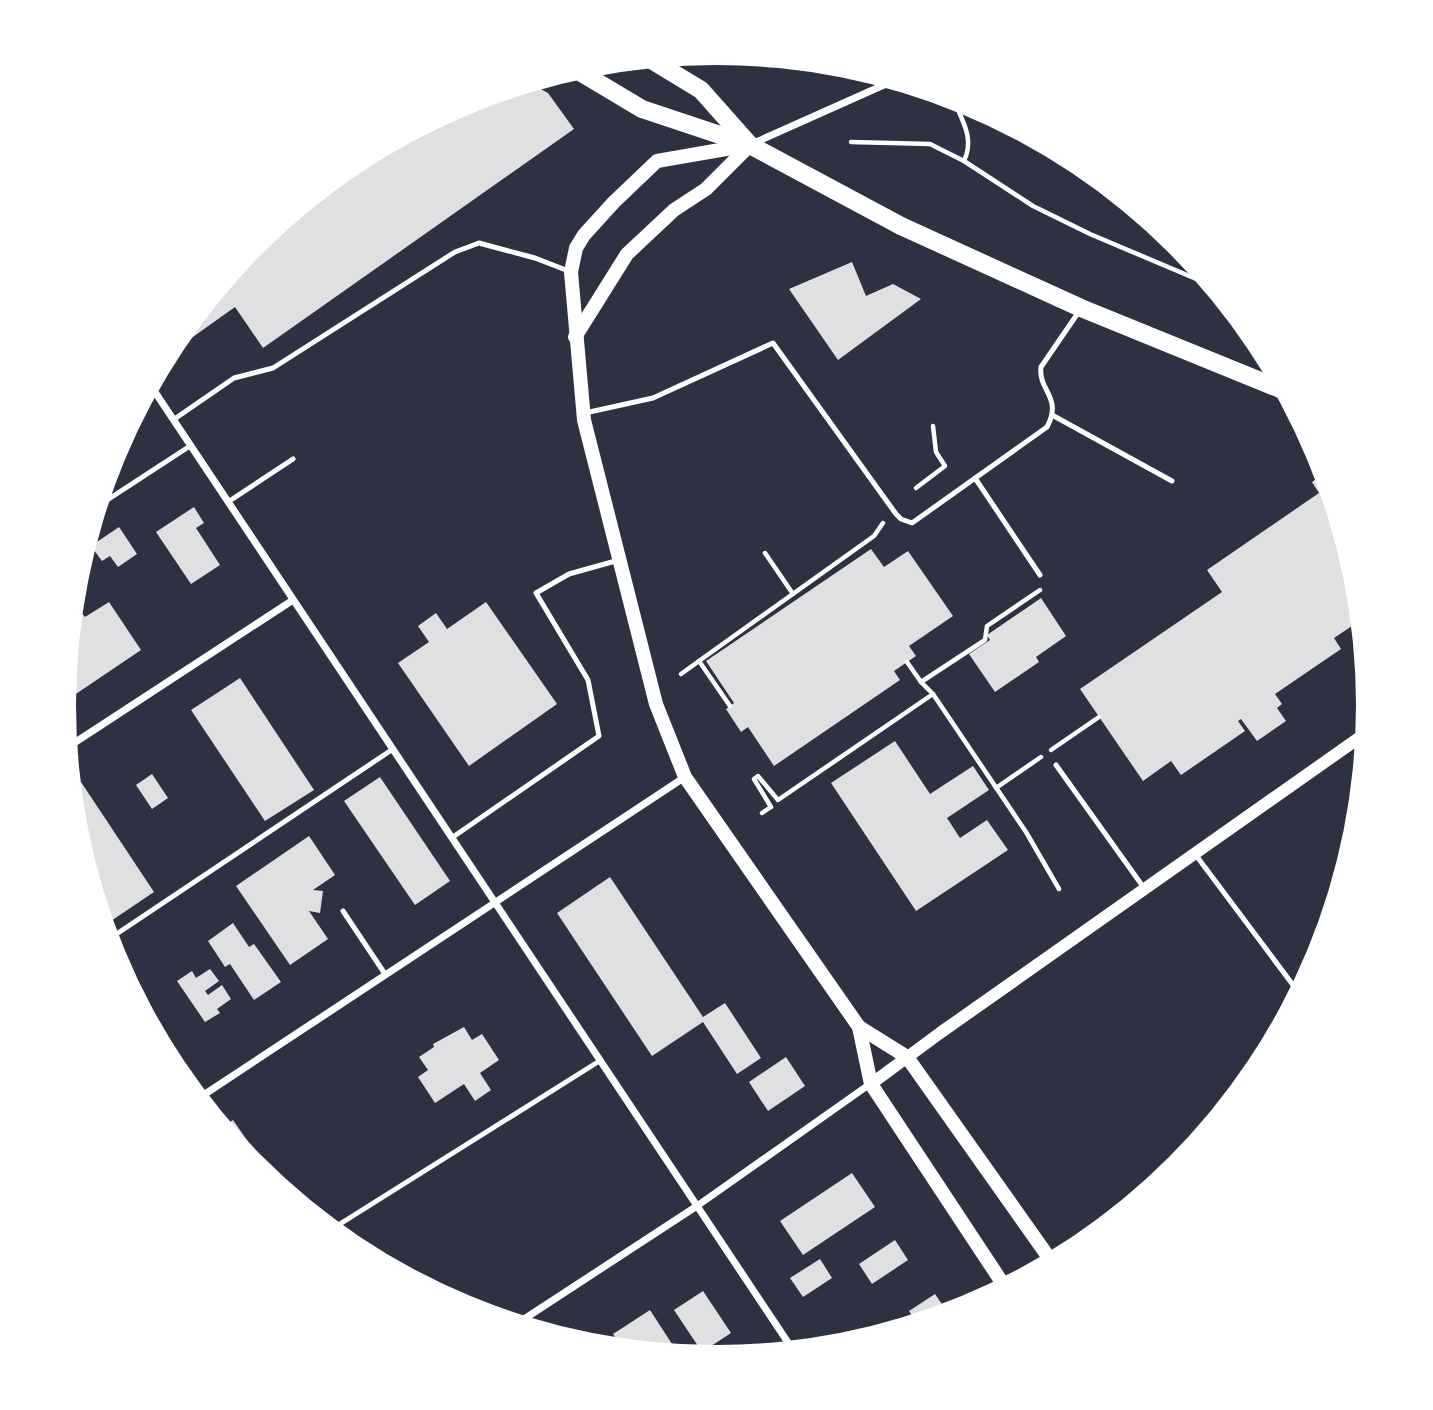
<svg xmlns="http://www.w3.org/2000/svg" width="1433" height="1410" font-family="Signika,sans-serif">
<rect width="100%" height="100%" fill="#2d3142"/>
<!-- building -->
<g fill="#e0e0e3">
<path d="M 530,83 L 548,93 L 574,129 L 263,348 L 235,307 L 183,344 L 178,337 L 255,243 L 354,162 L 467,102 Z"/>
<path d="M 852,262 L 866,296 L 893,284 L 921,299 L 838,360 L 789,289 Z"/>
<path d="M 1325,473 L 1357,578 L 1361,620 L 1334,638 L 1341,649 L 1275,694 L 1282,704 L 1277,708 L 1286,721 L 1257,741 L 1241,719 L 1238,721 L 1245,731 L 1181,775 L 1171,761 L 1143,781 L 1080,689 L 1222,592 L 1207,570 L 1319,493 L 1312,482 Z"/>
<path d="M 194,507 L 204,523 L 196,528 L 220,565 L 191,584 L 156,532 Z"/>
<path d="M 119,527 L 137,554 L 118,567 L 110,556 L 102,561 L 91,546 Z"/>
<path d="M 871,549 L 884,567 L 908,551 L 953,616 L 909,646 L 916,656 L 894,671 L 900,680 L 774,766 L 748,727 L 741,732 L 726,709 L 734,703 L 706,661 Z"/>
<path d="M 1041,598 L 1066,636 L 1036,657 L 1039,662 L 995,692 L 969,654 L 990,640 L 987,635 Z"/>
<path d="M 109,602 L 141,650 L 64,702 L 73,616 L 80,611 L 85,617 Z"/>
<path d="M 486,602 L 557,704 L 469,766 L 398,663 L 429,642 L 418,626 L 436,613 L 447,629 Z"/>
<path d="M 240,678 L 314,790 L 265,821 L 191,710 Z"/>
<path d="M 895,741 L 930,794 L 973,766 L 989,790 L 947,818 L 960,838 L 987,820 L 1008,850 L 916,911 L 831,783 Z"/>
<path d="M 152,774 L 168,798 L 152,809 L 136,785 Z"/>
<path d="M 380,777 L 450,881 L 415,905 L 344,801 Z"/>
<path d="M 81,782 L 154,892 L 105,925 L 76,832 L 72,788 Z"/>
<path d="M 309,836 L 335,875 L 313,890 L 323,891 L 320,913 L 309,911 L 328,939 L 290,965 L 236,886 Z"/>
<path d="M 610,877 L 703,1017 L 725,1003 L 761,1058 L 737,1074 L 703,1022 L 652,1056 L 557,913 Z"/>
<path d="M 233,923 L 249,947 L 254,944 L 281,982 L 254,1000 L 230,964 L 225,967 L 208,941 Z"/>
<path d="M 210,969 L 219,981 L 205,991 L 208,995 L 222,985 L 231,999 L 217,1009 L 220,1013 L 205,1022 L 177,981 L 192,971 L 196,978 Z"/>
<path d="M 464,1027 L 472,1040 L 482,1034 L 499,1060 L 480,1073 L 491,1090 L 475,1101 L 464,1084 L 435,1103 L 418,1077 L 428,1070 L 419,1057 L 434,1047 L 433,1044 Z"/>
<path d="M 786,1057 L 805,1086 L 768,1111 L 749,1082 Z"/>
<path d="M 233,1120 L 262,1162 L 255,1167 L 223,1127 Z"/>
<path d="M 852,1173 L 875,1207 L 803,1255 L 780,1221 Z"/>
<path d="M 895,1240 L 908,1260 L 872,1284 L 859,1264 Z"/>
<path d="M 820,1259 L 832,1278 L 803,1297 L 790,1278 Z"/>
<path d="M 703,1291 L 731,1333 L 702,1352 L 674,1310 Z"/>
<path d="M 935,1294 L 948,1313 L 917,1323 L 909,1311 Z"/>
<path d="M 650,1310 L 672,1344 L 670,1346 L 674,1353 L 622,1348 L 613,1334 Z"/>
</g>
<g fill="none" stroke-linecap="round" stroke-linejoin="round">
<!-- path -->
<g stroke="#fff" stroke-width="4.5">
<path d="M 953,98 C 962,121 975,138 964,161"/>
<path d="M 851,142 L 930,144 L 964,161 L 1033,206 L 1090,234 L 1213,286"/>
<path d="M 1107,186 L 1107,185"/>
<path d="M 916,488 L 945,466 L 936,452 L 933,426"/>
<path d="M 765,553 L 793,594"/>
<path d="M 907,662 L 921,682 L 933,694 L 1026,832 L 1059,889"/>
<path d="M 681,674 L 699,661"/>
<path d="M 921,682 L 985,640 L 987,626 L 1040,590"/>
<path d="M 730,706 L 699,661 L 874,536 L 883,523"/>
<path d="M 1051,750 L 1099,717"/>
<path d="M 996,788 L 1041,757"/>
<path d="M 762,813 L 771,807 L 754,779 L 758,776 L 778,800 L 933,694"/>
</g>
<!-- service -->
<g stroke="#fff" stroke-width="5">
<path d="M 585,413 L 653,398 L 773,343 L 896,514 L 901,519 L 912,523 L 1047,427 C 1063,397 1038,391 1041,367 L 1080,310"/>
<path d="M 1052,415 L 1172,481"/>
<path d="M 173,420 L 234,378 L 273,368 L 455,252 L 479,243 L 535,258 L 571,272"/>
<path d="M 975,478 L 1040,575"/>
<path d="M 228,502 L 293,459"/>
<path d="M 98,506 L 190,446"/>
<path d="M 1056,765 L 1144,888"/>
<path d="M 453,837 L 599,736 L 588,680 L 536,593 L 569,574 L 619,560"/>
<path d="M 1195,854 L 1299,993"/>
<path d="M 343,911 L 385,974"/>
<path d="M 109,939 L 393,749"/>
<path d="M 332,1229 L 601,1060"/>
</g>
<!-- minor -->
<g stroke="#fff" stroke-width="7">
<path d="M 754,143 L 895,80"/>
<path d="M 151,386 L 793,1350"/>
<path d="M 68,747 L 293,600"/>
<path d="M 199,1098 L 685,777"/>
<path d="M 518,1323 L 697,1206 L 870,1084"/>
</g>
<!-- tertiary -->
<path stroke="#fff" stroke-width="12" d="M 871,1084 L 940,1033 L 1366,733"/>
<!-- secondary -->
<g stroke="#fff" stroke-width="14">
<path d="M 749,145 L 657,161 L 614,202 L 584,235 L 576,248 L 571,272 L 584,420 L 656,704 L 685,777 L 859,1027 L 871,1084 L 1005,1287"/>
<path d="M 575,337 L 627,254 L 674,210 L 706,189 L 750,145"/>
<path d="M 859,1027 L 907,1057 L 1052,1262"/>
</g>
<!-- primary -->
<g stroke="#fff" stroke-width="18">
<path d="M 650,59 L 701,90 L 748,143"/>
<path d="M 575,69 L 642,109 L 750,145 L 901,226 L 1081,308 L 1285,391"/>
</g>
</g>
<!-- crop -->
<path d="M0 0H1433V1410H0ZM76 705a640 640 0 1 1 1280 0a640 640 0 1 1-1280 0Z" fill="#fff" fill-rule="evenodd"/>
</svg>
